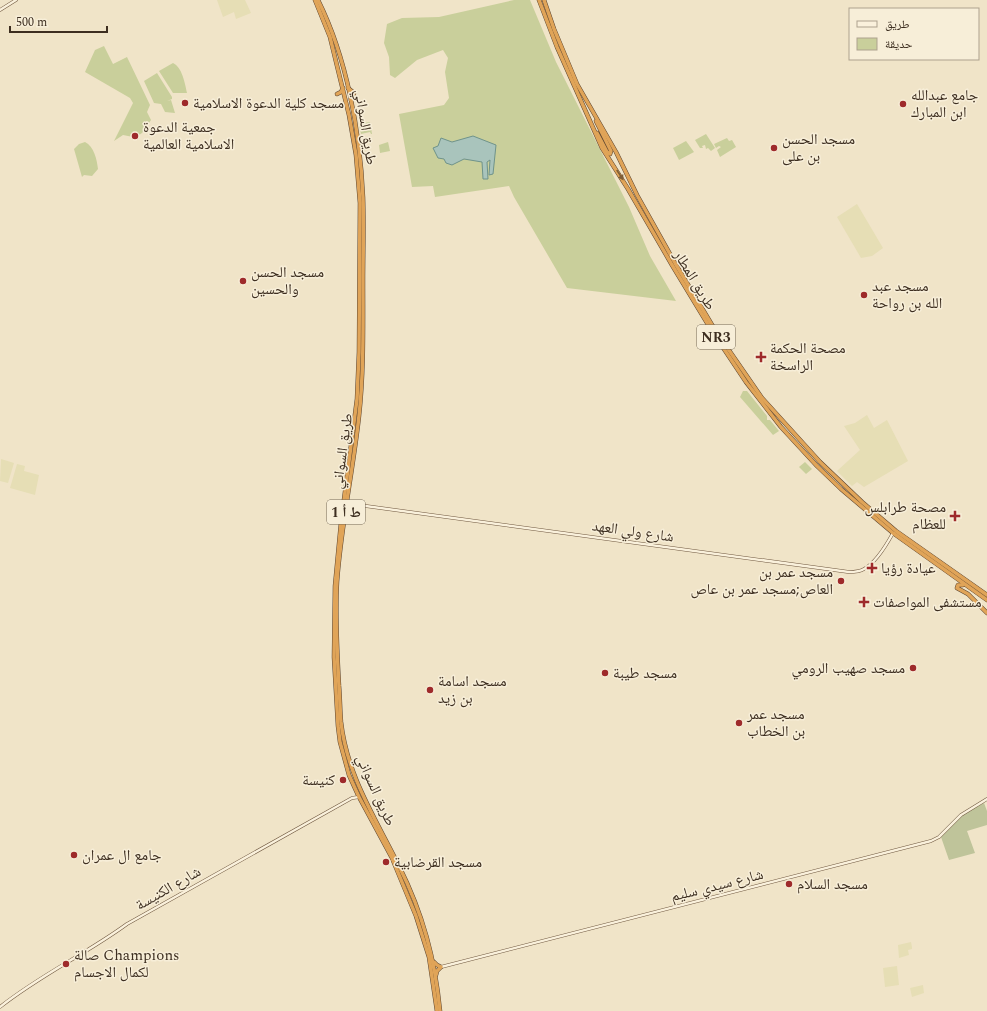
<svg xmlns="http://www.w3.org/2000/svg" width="987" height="1011" font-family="Spectral,'Noto Naskh Arabic',serif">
<rect width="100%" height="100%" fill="#f0e4c8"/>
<!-- farmland -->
<g fill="#e6deb5">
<path d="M 217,0 L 245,0 L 251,13 L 236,19 L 234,12 L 223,17 Z"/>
<path d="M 857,204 L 883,248 L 872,256 L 861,258 L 837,217 Z"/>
<path d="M 867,415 L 874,428 L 887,420 L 908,461 L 864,487 L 857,482 L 852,486 L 837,471 L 860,450 L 844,426 L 855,423 Z"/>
<path d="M 1,459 L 14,463 L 8,483 L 0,481 Z"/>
<path d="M 17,464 L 25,466 L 24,471 L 39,475 L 35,495 L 10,488 Z"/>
<path d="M 911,942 L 912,947 L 912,949 L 908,950 L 909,955 L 899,958 L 898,945 Z"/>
<path d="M 897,966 L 899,985 L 885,987 L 883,968 Z"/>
<path d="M 923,985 L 924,993 L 912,997 L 910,988 Z"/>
</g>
<!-- green -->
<g fill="#c9cf9b">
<path d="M 514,0 L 530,0 L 556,62 L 629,207 L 650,256 L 676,301 L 567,288 L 514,197 L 509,186 L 435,197 L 433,186 L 412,187 L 399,114 L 444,105 L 449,98 L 445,72 L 448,58 L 443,50 L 417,60 L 395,78 L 390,75 L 389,57 L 384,43 L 387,24 L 402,18 L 439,17 Z"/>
<path d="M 104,46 L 113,64 L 127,57 L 150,105 L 147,112 L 151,120 L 142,133 L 139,135 L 133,137 L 123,135 L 114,141 L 133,103 L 130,98 L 85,72 L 95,50 Z"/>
<path d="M 173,63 C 182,67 185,83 187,93 L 173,93 L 159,71 Z"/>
<path d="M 157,73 L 172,97 L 172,99 L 167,101 L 171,100 L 175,113 L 165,112 L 161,104 L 154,103 L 144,81 Z"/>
<path d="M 370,122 L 372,134 L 371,134 L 370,132 L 361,134 L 359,124 Z"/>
<path d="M 706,134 L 715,148 L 711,151 L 708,148 L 706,149 L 705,145 L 702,146 L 703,148 L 700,148 L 695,140 Z"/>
<path d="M 727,138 L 729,141 L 732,140 L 736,147 L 720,157 L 717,150 L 721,147 L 719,146 L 716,148 L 714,144 Z"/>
<path d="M 686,141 L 694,152 L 679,160 L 673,148 Z"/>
<path d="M 85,142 C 94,146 97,160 98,169 L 92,176 L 84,175 L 82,177 L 74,149 L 79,144 Z"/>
<path d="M 388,142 L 390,151 L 380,153 L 379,145 Z"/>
<path d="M 743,391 L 747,391 L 767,416 L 767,420 L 770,420 L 779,431 L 773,435 L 740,397 Z"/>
<path d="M 805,462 L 812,469 L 806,474 L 799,467 Z"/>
</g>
<!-- cemetery -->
<path fill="#bfc49a" d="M 984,803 L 987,811 L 987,825 L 967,831 L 975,853 L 949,860 L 941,837 L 963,814 Z"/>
<!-- water -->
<path fill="#a9c4bc" stroke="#6f938a" d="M 473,136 L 496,145 L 493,174 L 489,175 L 490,160 L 487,162 L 488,179 L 483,179 L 482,162 L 464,159 L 452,165 L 446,163 L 444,159 L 438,158 L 433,148 L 438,146 L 441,138 L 452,142 Z"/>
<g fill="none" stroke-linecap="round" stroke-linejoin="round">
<defs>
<g id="secondary">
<path d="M 0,10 L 16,0"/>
<path d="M 347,500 L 351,504 L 849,572 C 854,572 859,572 864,569 C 875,563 887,544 893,533"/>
<path d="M 441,967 L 931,841 L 939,837 L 961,815 L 987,799"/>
<path d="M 0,1007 C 40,975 86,954 127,924 L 352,798 L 359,797"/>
</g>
<g id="highway">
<path d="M 315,0 L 330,37 L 349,115 L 356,155 L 360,203 L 359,352 L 357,399 L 341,523 L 335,586 L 334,657 L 338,726 L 340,742 L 349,775 L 359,797 L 392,858 L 416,916 L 429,957 L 437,1011"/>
<path d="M 318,0 C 347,58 360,132 363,197 C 364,225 363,253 363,280 C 363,326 364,371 359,416 C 353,471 341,526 337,582 C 335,616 337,651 339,686 C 340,698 340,710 341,722 C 347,776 376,819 399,866 C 423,914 435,959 440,1011"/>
<path d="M 539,0 L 557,47 L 602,148 L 628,189 L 672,265 L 712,331 L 746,382 L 781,427 L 817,466 L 841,489 L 893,533 L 987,600"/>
<path d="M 544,0 L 554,29 L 577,84 L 616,152 L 637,195 L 675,263 L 715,330 L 762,398 L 820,462 L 862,502 L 896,531 L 987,595"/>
<path d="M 348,88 L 354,93 L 351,100"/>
<path d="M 337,94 L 341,92 L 343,88"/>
<path d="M 596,121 L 611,151 L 610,154 L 607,152 L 597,133"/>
<path d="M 963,585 L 958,585 L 957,588 L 968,594 L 987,613"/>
<path d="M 434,962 L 437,965 L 441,967 L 437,971 L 436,975"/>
</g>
</defs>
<!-- secondary casing -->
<use href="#secondary" stroke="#6f573f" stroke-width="3.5"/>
<!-- highway casing -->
<use href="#highway" stroke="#5b4430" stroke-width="4.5"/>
<!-- secondary -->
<use href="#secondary" stroke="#faf1dc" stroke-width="2.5"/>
<!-- highway -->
<use href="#highway" stroke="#e0a458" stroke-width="3.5"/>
</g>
<!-- one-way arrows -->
<defs><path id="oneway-solid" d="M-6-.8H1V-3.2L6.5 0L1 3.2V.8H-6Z"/></defs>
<use fill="#7e5d36" href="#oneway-solid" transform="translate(620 175) rotate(57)"/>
<!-- markers -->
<g fill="#9e2a2b" stroke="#f7eed8" stroke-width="1.5">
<circle cx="185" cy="103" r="4"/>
<circle cx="903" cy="104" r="4"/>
<circle cx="135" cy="136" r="4"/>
<circle cx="774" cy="148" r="4"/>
<circle cx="243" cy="281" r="4"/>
<circle cx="864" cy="295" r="4"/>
<path d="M759 351h4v4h4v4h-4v4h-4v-4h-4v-4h4z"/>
<path d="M953 510h4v4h4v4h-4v4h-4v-4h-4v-4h4z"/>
<path d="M870 562h4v4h4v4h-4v4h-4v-4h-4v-4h4z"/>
<circle cx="841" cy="581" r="4"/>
<path d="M862 596h4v4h4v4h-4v4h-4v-4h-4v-4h4z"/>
<circle cx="913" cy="668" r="4"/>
<circle cx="605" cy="673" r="4"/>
<circle cx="430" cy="690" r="4"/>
<circle cx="739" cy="723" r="4"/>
<circle cx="343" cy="780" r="4"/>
<circle cx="74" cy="855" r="4"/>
<circle cx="386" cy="862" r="4"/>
<circle cx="789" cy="884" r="4"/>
<circle cx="66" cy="964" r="4"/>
</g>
<g text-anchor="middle" stroke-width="3" stroke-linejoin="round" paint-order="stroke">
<!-- shield labels -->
<g fill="#f7eed8" stroke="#756857" stroke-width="1">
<rect x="697" y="325" width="38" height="24" rx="3"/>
<rect x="327" y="500" width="38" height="24" rx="3"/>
</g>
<g font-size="14" font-weight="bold" fill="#3d2e20">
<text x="716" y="342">NR3</text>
<text x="346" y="517">ط أ 1</text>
</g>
<!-- poi labels -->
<g font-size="15" fill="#3d2e20" stroke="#f7eed8" text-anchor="start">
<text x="911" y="100">جامع عبدالله<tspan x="911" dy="17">ابن المبارك</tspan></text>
<text x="193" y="108">مسجد كلية الدعوة الاسلامية</text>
<text x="143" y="132">جمعية الدعوة<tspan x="143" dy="17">الاسلامية العالمية</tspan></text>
<text x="782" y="144">مسجد الحسن<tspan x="782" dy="17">بن على</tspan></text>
<text x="251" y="277">مسجد الحسن<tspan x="251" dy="17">والحسين</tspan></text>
<text x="872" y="291">مسجد عبد<tspan x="872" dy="17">الله بن رواحة</tspan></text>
<text x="770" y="353">مصحة الحكمة<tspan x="770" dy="17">الراسخة</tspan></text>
<text x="946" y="512" text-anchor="end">مصحة طرابلس<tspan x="946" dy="17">للعظام</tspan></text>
<text x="881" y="573">عيادة رؤيا</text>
<text x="833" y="577" text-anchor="end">مسجد عمر بن<tspan x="833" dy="17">العاص;مسجد عمر بن عاص</tspan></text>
<text x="873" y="607">مستشفى المواصفات</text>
<text x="905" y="673" text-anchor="end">مسجد صهيب الرومي</text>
<text x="613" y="678">مسجد طيبة</text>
<text x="438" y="686">مسجد اسامة<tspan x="438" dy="17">بن زيد</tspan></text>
<text x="747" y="719">مسجد عمر<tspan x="747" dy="17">بن الخطاب</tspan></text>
<text x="335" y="785" text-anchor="end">كنيسة</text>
<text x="82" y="860">جامع ال عمران</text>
<text x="394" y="867">مسجد القرضابية</text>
<text x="797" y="889">مسجد السلام</text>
<text x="74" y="960">صالة Champions<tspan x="74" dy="17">لكمال الاجسام</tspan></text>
</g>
<!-- street labels -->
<g font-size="15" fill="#3d2e20" stroke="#f7eed8">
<text transform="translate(366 127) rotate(81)" y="5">طريق السواني</text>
<text transform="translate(695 280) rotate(59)" y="5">طريق المطار</text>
<text transform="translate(342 451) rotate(-82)" y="5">طريق السواني</text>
<text transform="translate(633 531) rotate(8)" y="5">شارع ولي العهد</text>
<text transform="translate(376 790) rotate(66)" y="5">طريق السواني</text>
<text transform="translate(717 885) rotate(-14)" y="5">شارع سيدي سليم</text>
<text transform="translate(168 888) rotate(-30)" y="5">شارع الكنيسة</text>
</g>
</g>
<!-- legend -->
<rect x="849" y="8" width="130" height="52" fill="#f7eed8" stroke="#ada18e"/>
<rect x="857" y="21" width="20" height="6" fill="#faf1dc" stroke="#ada18e"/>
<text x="885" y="28" font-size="12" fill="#3d2e20">طريق</text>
<rect x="857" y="38" width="20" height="12" fill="#c9cf9b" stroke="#ada18e"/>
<text x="885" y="48" font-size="12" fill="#3d2e20">حديقة</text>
<!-- scale -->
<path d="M10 26v6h97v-6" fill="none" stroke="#3d2e20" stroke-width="2"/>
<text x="16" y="26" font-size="12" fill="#3d2e20" stroke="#f7eed8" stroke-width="3" paint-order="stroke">500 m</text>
</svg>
